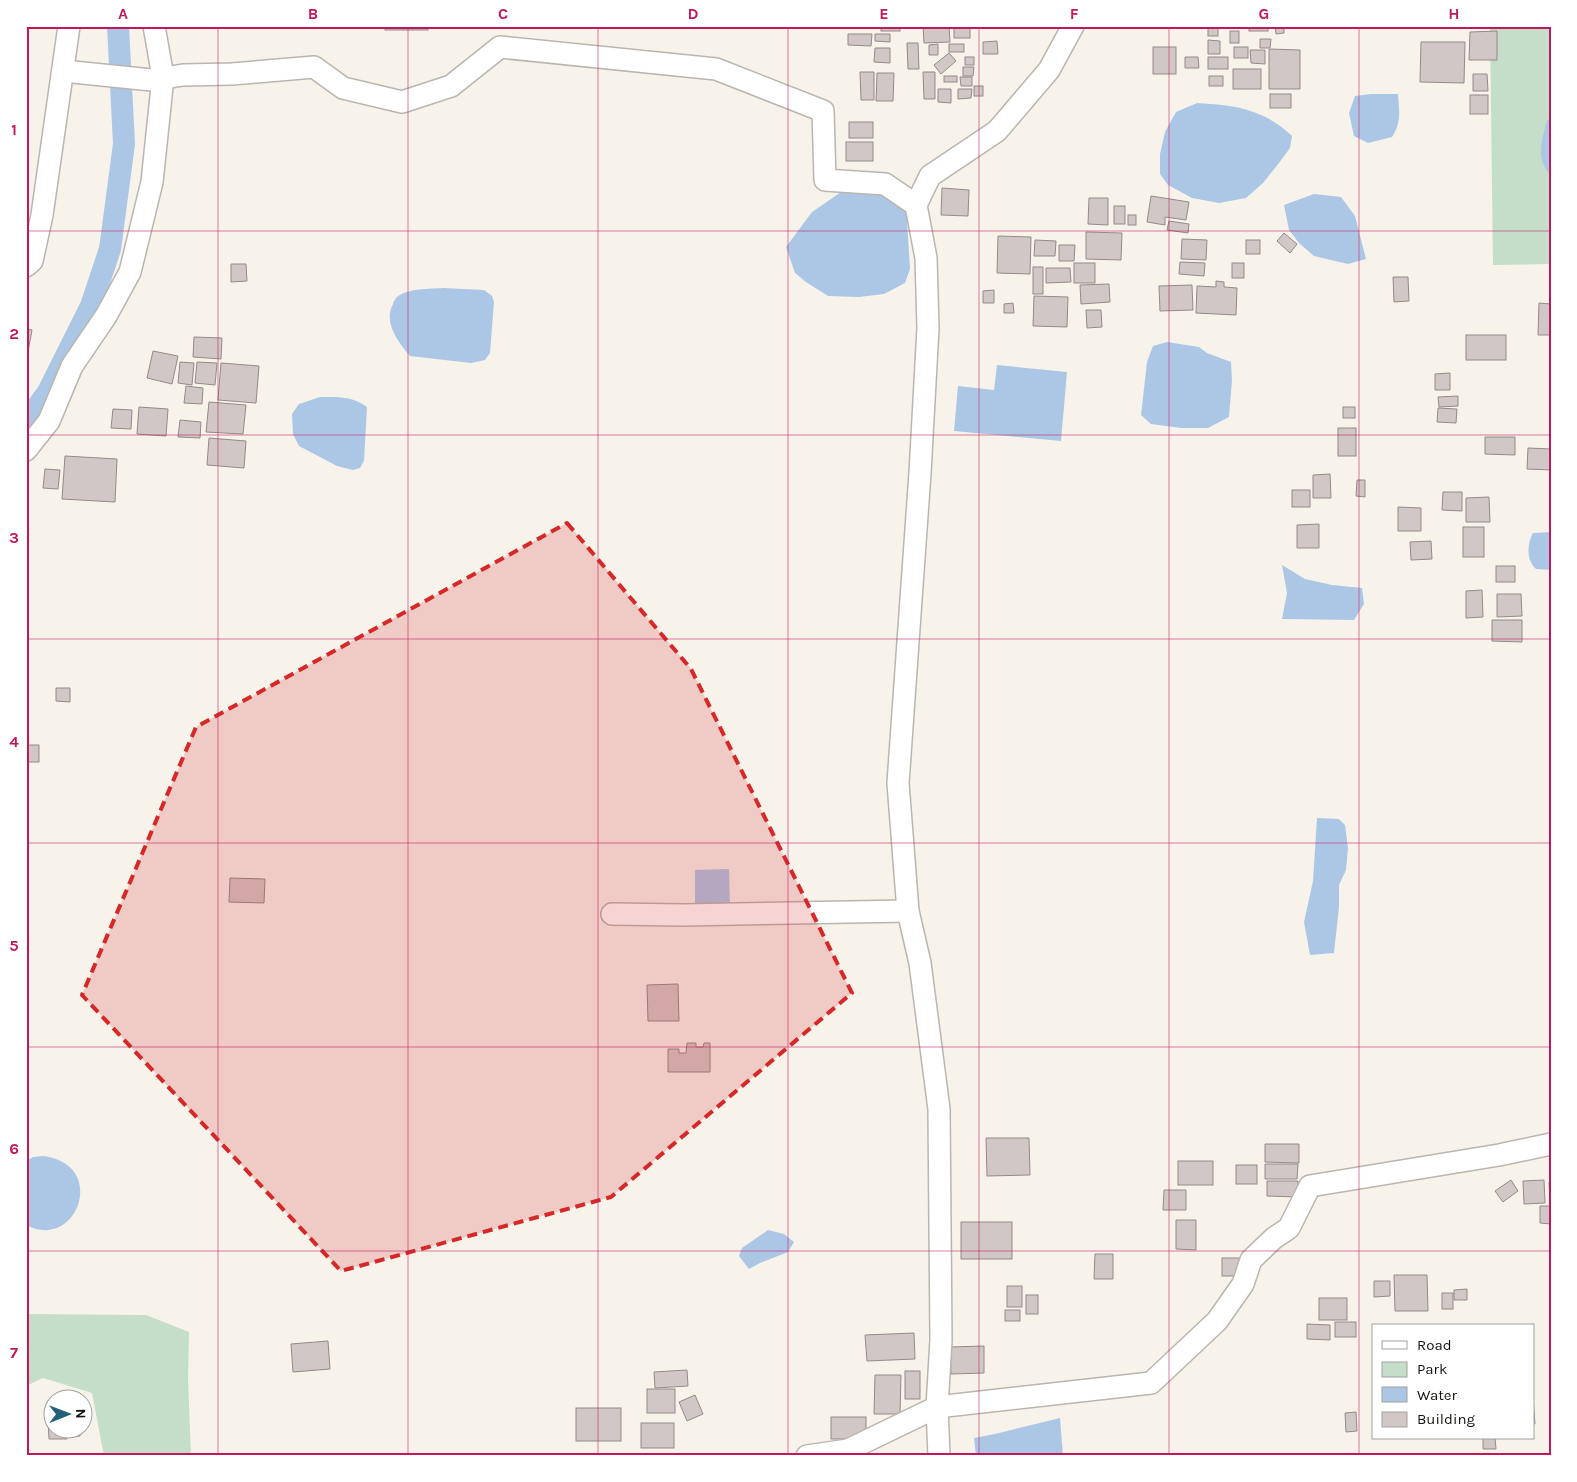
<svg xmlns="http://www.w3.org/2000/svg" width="1577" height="1482" font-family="Karla,sans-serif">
<rect width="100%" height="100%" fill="#f7f3eb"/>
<!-- green -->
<g fill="#c5deca">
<path d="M 1490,26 L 1551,26 L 1551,264 L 1493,265 Z"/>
<path d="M 26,1314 L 146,1315 L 189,1332 L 188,1379 L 191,1456 L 104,1456 L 92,1393 L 43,1378 L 26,1386 Z"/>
</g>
<!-- water -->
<g fill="#acc7e5">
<path d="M 1371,94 L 1398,94 C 1399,111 1402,122 1392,137 L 1368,143 L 1354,136 L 1349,113 L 1355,96 Z"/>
<path d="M 1197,103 C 1234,105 1264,109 1292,136 L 1290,148 L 1279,163 L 1263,183 L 1246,198 L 1219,203 L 1192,198 L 1168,185 L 1160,174 L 1160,154 L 1165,132 L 1176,112 Z"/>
<path d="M 1551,117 L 1551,175 C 1535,160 1542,140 1547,121 Z"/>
<path d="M 844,190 L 879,194 L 906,204 L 910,269 L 905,283 L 884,294 L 859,297 L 828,296 L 806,282 L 795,273 L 786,247 L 812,212 Z"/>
<path d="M 1314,194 L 1341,197 L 1355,216 L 1366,259 L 1348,264 L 1314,256 L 1299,243 L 1289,230 L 1284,205 Z"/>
<path d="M 443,288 L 484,290 L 492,296 L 494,302 L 490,353 L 485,360 L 471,363 L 410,356 C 398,342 383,322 393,304 C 393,302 396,298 397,297 C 408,288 429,289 443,288 Z"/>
<path d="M 1167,342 L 1199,347 L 1207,353 L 1231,362 L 1232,381 L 1229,417 L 1208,428 L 1181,428 L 1151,424 L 1141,415 L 1147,362 L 1153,346 Z"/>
<path d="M 997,365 L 1067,372 L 1061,441 L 954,431 L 958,386 L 994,390 Z"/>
<path d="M 320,397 C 337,397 353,396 367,407 L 364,461 L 360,468 L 353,470 L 337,466 L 299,446 L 293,434 L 292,414 L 299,404 Z"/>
<path d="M 1551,532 L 1551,570 L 1536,569 C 1526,560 1527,544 1533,533 Z"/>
<path d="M 1282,565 L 1305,579 L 1332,585 L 1362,588 L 1364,604 L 1354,620 L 1282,619 L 1287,593 Z"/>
<path d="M 1317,818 L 1339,819 L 1345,825 L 1348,848 L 1346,870 L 1339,885 L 1339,907 L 1334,953 L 1310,955 L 1304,922 L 1313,881 Z"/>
<path d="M 729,869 L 730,907 L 695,907 L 695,870 Z"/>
<path d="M 43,1156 C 109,1164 77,1252 26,1225 L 26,1161 L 33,1157 Z"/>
<path d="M 768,1230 L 784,1234 L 794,1242 L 788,1252 L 760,1263 L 749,1269 L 739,1256 L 742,1248 Z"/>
<path d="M 1060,1418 L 1063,1456 L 976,1456 L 974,1438 L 995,1434 Z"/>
</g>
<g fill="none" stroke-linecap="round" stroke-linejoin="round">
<!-- canal -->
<path stroke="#acc7e5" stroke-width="22" d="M 26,422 L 48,392 L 91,306 L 110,249 L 124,144 L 118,26"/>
</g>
<!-- building -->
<g fill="#d1c7c6" stroke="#938a89">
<rect x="385" y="26" width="43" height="4"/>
<rect x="881" y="26" width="19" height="5"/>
<path d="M 923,26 L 949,26 L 950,42 L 924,43 Z"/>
<rect x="954" y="26" width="16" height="12"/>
<rect x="1208" y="26" width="10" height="10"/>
<rect x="1249" y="26" width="19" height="5"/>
<path d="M 1275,26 L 1284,26 L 1284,33 L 1276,34 Z"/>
<rect x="1230" y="31" width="9" height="12"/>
<path d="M 1497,31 L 1497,60 L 1469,60 L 1470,32 Z"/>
<path d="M 848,34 L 872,34 L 871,46 L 848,45 Z"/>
<path d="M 875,34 L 890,34 L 890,42 L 875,41 Z"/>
<path d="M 1260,39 L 1271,39 L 1270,48 L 1260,48 Z"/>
<path d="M 1208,40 L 1220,41 L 1220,54 L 1208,54 Z"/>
<path d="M 997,41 L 998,54 L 983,54 L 983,42 Z"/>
<path d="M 1421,42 L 1465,42 L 1464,83 L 1420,82 Z"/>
<path d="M 907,43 L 918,43 L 919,69 L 908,69 Z"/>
<path d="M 938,44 L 938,55 L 929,55 L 929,45 Z"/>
<rect x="949" y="44" width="15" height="8"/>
<rect x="1153" y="47" width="23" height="27"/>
<rect x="1234" y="47" width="14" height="11"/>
<path d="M 875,48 L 890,48 L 890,63 L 874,62 Z"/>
<path d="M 1269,49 L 1300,50 L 1300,89 L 1269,89 Z"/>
<path d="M 1250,50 L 1265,50 L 1265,64 L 1251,63 Z"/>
<path d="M 949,53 L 956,61 L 941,74 L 934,65 Z"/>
<rect x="965" y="57" width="9" height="8"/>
<path d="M 1185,57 L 1198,57 L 1199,68 L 1185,68 Z"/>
<rect x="1208" y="57" width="20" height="12"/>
<path d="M 963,67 L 974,67 L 973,76 L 963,76 Z"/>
<rect x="1233" y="69" width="28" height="20"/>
<path d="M 860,72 L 874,72 L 874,100 L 861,100 Z"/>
<path d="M 923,72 L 935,72 L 935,99 L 924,99 Z"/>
<path d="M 877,73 L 894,73 L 893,101 L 876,101 Z"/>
<path d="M 1473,74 L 1487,74 L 1488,91 L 1473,91 Z"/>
<rect x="944" y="76" width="13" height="6"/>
<rect x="1209" y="76" width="14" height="10"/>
<path d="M 960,77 L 972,77 L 972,86 L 961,86 Z"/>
<rect x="974" y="86" width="9" height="10"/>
<path d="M 938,89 L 951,89 L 951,103 L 938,102 Z"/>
<path d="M 958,89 L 972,89 L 971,98 L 958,99 Z"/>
<rect x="1270" y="94" width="21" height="14"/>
<rect x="1470" y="95" width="18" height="19"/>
<rect x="849" y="122" width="24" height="16"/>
<rect x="846" y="142" width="27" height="19"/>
<path d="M 942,188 L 969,190 L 968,216 L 941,215 Z"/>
<path d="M 1151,196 L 1189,202 L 1186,220 L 1165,217 L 1165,225 L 1147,222 Z"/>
<path d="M 1089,198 L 1108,198 L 1108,225 L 1088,224 Z"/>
<rect x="1114" y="206" width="11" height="18"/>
<rect x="1128" y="215" width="8" height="10"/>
<path d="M 1169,221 L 1189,224 L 1188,233 L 1167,230 Z"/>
<path d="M 1086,232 L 1122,233 L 1121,260 L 1086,259 Z"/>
<path d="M 1284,233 L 1297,244 L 1290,253 L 1277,241 Z"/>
<path d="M 998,236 L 1031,237 L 1030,274 L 997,273 Z"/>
<path d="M 1182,239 L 1207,240 L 1206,260 L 1181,259 Z"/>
<path d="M 1035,240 L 1056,241 L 1055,256 L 1034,256 Z"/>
<rect x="1246" y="240" width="14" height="14"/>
<path d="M 1059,245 L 1075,245 L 1074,261 L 1059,261 Z"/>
<path d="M 1180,262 L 1205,263 L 1204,276 L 1179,274 Z"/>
<rect x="1074" y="263" width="21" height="20"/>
<rect x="1232" y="263" width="12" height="15"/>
<path d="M 231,264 L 246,264 L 247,281 L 231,282 Z"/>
<rect x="1033" y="267" width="10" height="27"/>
<path d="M 1046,268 L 1070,268 L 1071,282 L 1046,283 Z"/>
<path d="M 1393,277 L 1408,277 L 1409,301 L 1394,302 Z"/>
<path d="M 1216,281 L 1224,282 L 1224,287 L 1237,288 L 1236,315 L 1196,313 L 1197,286 L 1216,287 Z"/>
<path d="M 1109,284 L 1110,302 L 1081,304 L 1080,285 Z"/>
<path d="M 1192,285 L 1193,310 L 1160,311 L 1159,286 Z"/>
<path d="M 994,290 L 994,303 L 983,303 L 983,291 Z"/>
<path d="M 1034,296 L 1068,297 L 1067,327 L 1033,326 Z"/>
<path d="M 1013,303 L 1014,313 L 1004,313 L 1004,304 Z"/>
<path d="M 1539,303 L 1551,304 L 1551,335 L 1538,335 Z"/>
<path d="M 1086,310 L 1101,310 L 1102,327 L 1087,328 Z"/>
<path d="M 26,329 L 32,330 L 28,352 L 26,352 Z"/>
<rect x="1466" y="335" width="40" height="25"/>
<path d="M 194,337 L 222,338 L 221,359 L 193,357 Z"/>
<path d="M 153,351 L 178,356 L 172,384 L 147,378 Z"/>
<path d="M 180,362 L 194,363 L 192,385 L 178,383 Z"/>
<path d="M 197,362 L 217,363 L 215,385 L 195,383 Z"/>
<path d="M 221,363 L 259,366 L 256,403 L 218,400 Z"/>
<path d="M 1450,373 L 1450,390 L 1435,390 L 1435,374 Z"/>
<path d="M 186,386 L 203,388 L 202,404 L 184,403 Z"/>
<path d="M 1458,396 L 1458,406 L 1439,407 L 1438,397 Z"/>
<path d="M 209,402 L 246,405 L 243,434 L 206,432 Z"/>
<path d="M 139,407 L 168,409 L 166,436 L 137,434 Z"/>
<rect x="1343" y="407" width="12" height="11"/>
<path d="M 1438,408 L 1457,409 L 1456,423 L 1437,422 Z"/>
<path d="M 113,409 L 132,410 L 131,429 L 111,428 Z"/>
<path d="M 180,420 L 201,422 L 200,438 L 178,437 Z"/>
<rect x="1338" y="428" width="18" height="28"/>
<path d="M 1485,437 L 1515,437 L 1515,455 L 1485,454 Z"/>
<path d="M 209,438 L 246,441 L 244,468 L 207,465 Z"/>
<path d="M 1528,448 L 1551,449 L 1551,470 L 1527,469 Z"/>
<path d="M 65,456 L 117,459 L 115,502 L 62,499 Z"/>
<path d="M 45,469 L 60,470 L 58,489 L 43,488 Z"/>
<path d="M 1330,474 L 1331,498 L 1313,498 L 1313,475 Z"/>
<path d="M 1357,480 L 1365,480 L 1365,497 L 1356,496 Z"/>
<rect x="1292" y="490" width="18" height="17"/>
<path d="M 1443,492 L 1462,492 L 1462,511 L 1442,510 Z"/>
<path d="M 1489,497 L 1490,522 L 1466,522 L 1466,498 Z"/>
<path d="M 1398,507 L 1421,508 L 1421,531 L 1398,531 Z"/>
<path d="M 1319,524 L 1319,548 L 1297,548 L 1297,525 Z"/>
<rect x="1463" y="527" width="21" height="30"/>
<path d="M 1431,541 L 1432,559 L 1411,560 L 1410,542 Z"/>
<rect x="1496" y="566" width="19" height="16"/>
<path d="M 1482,590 L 1483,617 L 1466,618 L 1466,591 Z"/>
<path d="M 1497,594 L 1521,594 L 1522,616 L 1497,617 Z"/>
<path d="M 1492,620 L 1522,620 L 1522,642 L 1492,641 Z"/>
<path d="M 56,688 L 70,688 L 70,702 L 56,701 Z"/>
<rect x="26" y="745" width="13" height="17"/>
<path d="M 230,878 L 265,879 L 264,903 L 229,902 Z"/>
<path d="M 678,984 L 679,1021 L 648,1021 L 647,985 Z"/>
<path d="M 687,1043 L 696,1043 L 696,1047 L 703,1047 L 704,1043 L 710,1043 L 710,1072 L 668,1072 L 668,1049 L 679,1049 L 679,1053 L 686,1053 Z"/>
<path d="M 986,1138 L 1029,1138 L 1030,1175 L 987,1176 Z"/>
<path d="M 1265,1144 L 1299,1144 L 1299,1163 L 1265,1162 Z"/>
<rect x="1178" y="1161" width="35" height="24"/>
<path d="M 1265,1164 L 1298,1164 L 1297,1179 L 1265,1179 Z"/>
<rect x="1236" y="1165" width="21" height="19"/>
<path d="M 1511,1180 L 1518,1191 L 1503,1202 L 1495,1191 Z"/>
<path d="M 1544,1180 L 1545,1203 L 1524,1204 L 1523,1181 Z"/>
<path d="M 1267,1181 L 1298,1181 L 1298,1197 L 1267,1196 Z"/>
<path d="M 1549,1182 L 1551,1182 L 1551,1201 L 1550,1201 Z"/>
<path d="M 1164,1190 L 1186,1190 L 1186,1210 L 1163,1210 Z"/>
<path d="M 1540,1206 L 1551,1206 L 1551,1224 L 1540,1223 Z"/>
<path d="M 1176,1220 L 1196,1220 L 1196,1250 L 1176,1249 Z"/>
<rect x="961" y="1222" width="51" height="37"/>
<path d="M 1095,1254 L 1113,1254 L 1113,1279 L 1094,1279 Z"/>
<rect x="1222" y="1258" width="20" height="18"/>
<path d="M 1394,1275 L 1427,1275 L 1428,1311 L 1395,1311 Z"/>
<path d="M 1374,1281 L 1390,1281 L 1390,1296 L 1374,1297 Z"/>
<rect x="1007" y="1286" width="15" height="21"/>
<path d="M 1467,1289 L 1467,1300 L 1454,1300 L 1454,1290 Z"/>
<rect x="1442" y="1293" width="11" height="16"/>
<rect x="1026" y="1295" width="12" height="19"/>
<rect x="1319" y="1298" width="28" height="22"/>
<rect x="1005" y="1310" width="15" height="11"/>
<rect x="1335" y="1322" width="21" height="15"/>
<path d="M 1307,1324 L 1330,1325 L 1330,1340 L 1307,1339 Z"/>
<path d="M 914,1333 L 915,1359 L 867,1361 L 865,1335 Z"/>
<path d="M 328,1341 L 330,1369 L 293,1372 L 291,1344 Z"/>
<path d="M 984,1346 L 984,1373 L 951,1374 L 950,1347 Z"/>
<path d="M 687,1370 L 688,1386 L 655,1388 L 654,1372 Z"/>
<rect x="905" y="1371" width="15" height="28"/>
<path d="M 875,1375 L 901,1375 L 900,1414 L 874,1414 Z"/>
<rect x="647" y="1389" width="28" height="24"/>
<path d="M 695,1395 L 703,1414 L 687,1421 L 679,1402 Z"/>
<path d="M 58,1396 L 83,1397 L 83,1415 L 82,1400 L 58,1400 Z"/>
<path d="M 1533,1397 L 1535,1424 L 1533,1424 Z"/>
<rect x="576" y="1408" width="45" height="33"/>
<path d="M 1356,1412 L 1357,1431 L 1346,1432 L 1345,1413 Z"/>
<rect x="831" y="1417" width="35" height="22"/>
<path d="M 48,1420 L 52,1420 L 52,1430 L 66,1430 L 67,1439 L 49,1439 Z"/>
<rect x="641" y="1423" width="33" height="25"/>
<path d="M 71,1430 L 80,1430 L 80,1436 L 71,1437 Z"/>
<path d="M 1483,1438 L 1495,1438 L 1496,1449 L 1483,1449 Z"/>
</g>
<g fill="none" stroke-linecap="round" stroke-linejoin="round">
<defs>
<g id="street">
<path d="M 63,71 L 152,80 L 183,75 L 232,74 L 314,67 L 343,88 L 402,102 L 451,86 L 500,47 L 716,69 L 823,111 L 825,180 L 885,184 L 916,205"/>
<path d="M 26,266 L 32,261 L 42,215 L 69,26"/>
<path d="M 26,450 L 49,421 L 72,366 L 106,316 L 130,272 L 152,182 L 163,77 L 154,26"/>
<path d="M 612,914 L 683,915 L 908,911"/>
<path d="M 807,1456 L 848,1450 L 937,1407 L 941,1340 L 939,1109 L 920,963 L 908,911 L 898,783 L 920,473 L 928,328 L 926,258 L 916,205 L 930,176 L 997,131 L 1049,70 L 1073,26"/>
<path d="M 939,1456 L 937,1407 L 1151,1383 L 1217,1321 L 1243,1284 L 1251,1260 L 1274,1238 L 1289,1228 L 1310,1186 L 1499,1155 L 1551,1144"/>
</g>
</defs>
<!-- street casing -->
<use href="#street" stroke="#bab6af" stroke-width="24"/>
<!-- street -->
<use href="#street" stroke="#fff" stroke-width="21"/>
</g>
<!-- marked area -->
<path fill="#d62828" fill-opacity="0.2" stroke="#d62828" stroke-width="4" stroke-dasharray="10 6" stroke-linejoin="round" d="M 567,523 L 691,669 L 852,993 L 611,1197 L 341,1271 L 82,995 L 196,727 Z"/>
<!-- grid -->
<path fill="none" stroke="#c2185b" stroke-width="1" stroke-opacity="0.55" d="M 218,26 L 218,1456M 408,26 L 408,1456M 598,26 L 598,1456M 788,26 L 788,1456M 979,26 L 979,1456M 1169,26 L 1169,1456M 1359,26 L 1359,1456M 26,231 L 1551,231M 26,435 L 1551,435M 26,639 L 1551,639M 26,843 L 1551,843M 26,1047 L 1551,1047M 26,1251 L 1551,1251"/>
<!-- border -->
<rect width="1577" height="1482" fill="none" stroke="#ffffff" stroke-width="55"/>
<!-- legend -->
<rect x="1372" y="1324" width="162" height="115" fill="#ffffff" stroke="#a1a19f"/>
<rect x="1382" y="1341" width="25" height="8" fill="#ffffff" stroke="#a1a19f"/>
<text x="1417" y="1350" font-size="15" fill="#141310">Road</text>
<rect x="1382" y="1362" width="25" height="15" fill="#c5deca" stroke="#a1a19f"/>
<text x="1417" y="1374" font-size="15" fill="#141310">Park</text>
<rect x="1382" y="1387" width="25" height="15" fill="#acc7e5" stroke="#a1a19f"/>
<text x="1417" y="1400" font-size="15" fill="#141310">Water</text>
<rect x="1382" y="1412" width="25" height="15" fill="#d1c7c6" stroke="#a1a19f"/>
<text x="1417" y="1424" font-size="15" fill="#141310">Building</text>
<!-- north arrow -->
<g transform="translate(68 1414) rotate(89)"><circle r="24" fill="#ffffff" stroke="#a1a19f"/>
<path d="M0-4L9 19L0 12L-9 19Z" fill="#245f78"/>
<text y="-8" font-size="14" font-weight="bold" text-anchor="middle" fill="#141310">N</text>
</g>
<rect x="28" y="28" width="1522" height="1426" fill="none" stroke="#c2185b" stroke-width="2"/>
<g font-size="16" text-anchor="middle" font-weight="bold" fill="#c2185b">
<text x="123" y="19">A</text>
<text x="313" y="19">B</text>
<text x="503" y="19">C</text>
<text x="693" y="19">D</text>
<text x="884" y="19">E</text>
<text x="1074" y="19">F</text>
<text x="1264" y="19">G</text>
<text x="1454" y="19">H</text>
<text x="14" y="135">1</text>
<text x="14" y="339">2</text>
<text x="14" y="543">3</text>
<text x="14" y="747">4</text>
<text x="14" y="951">5</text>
<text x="14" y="1154">6</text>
<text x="14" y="1358">7</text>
</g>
</svg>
